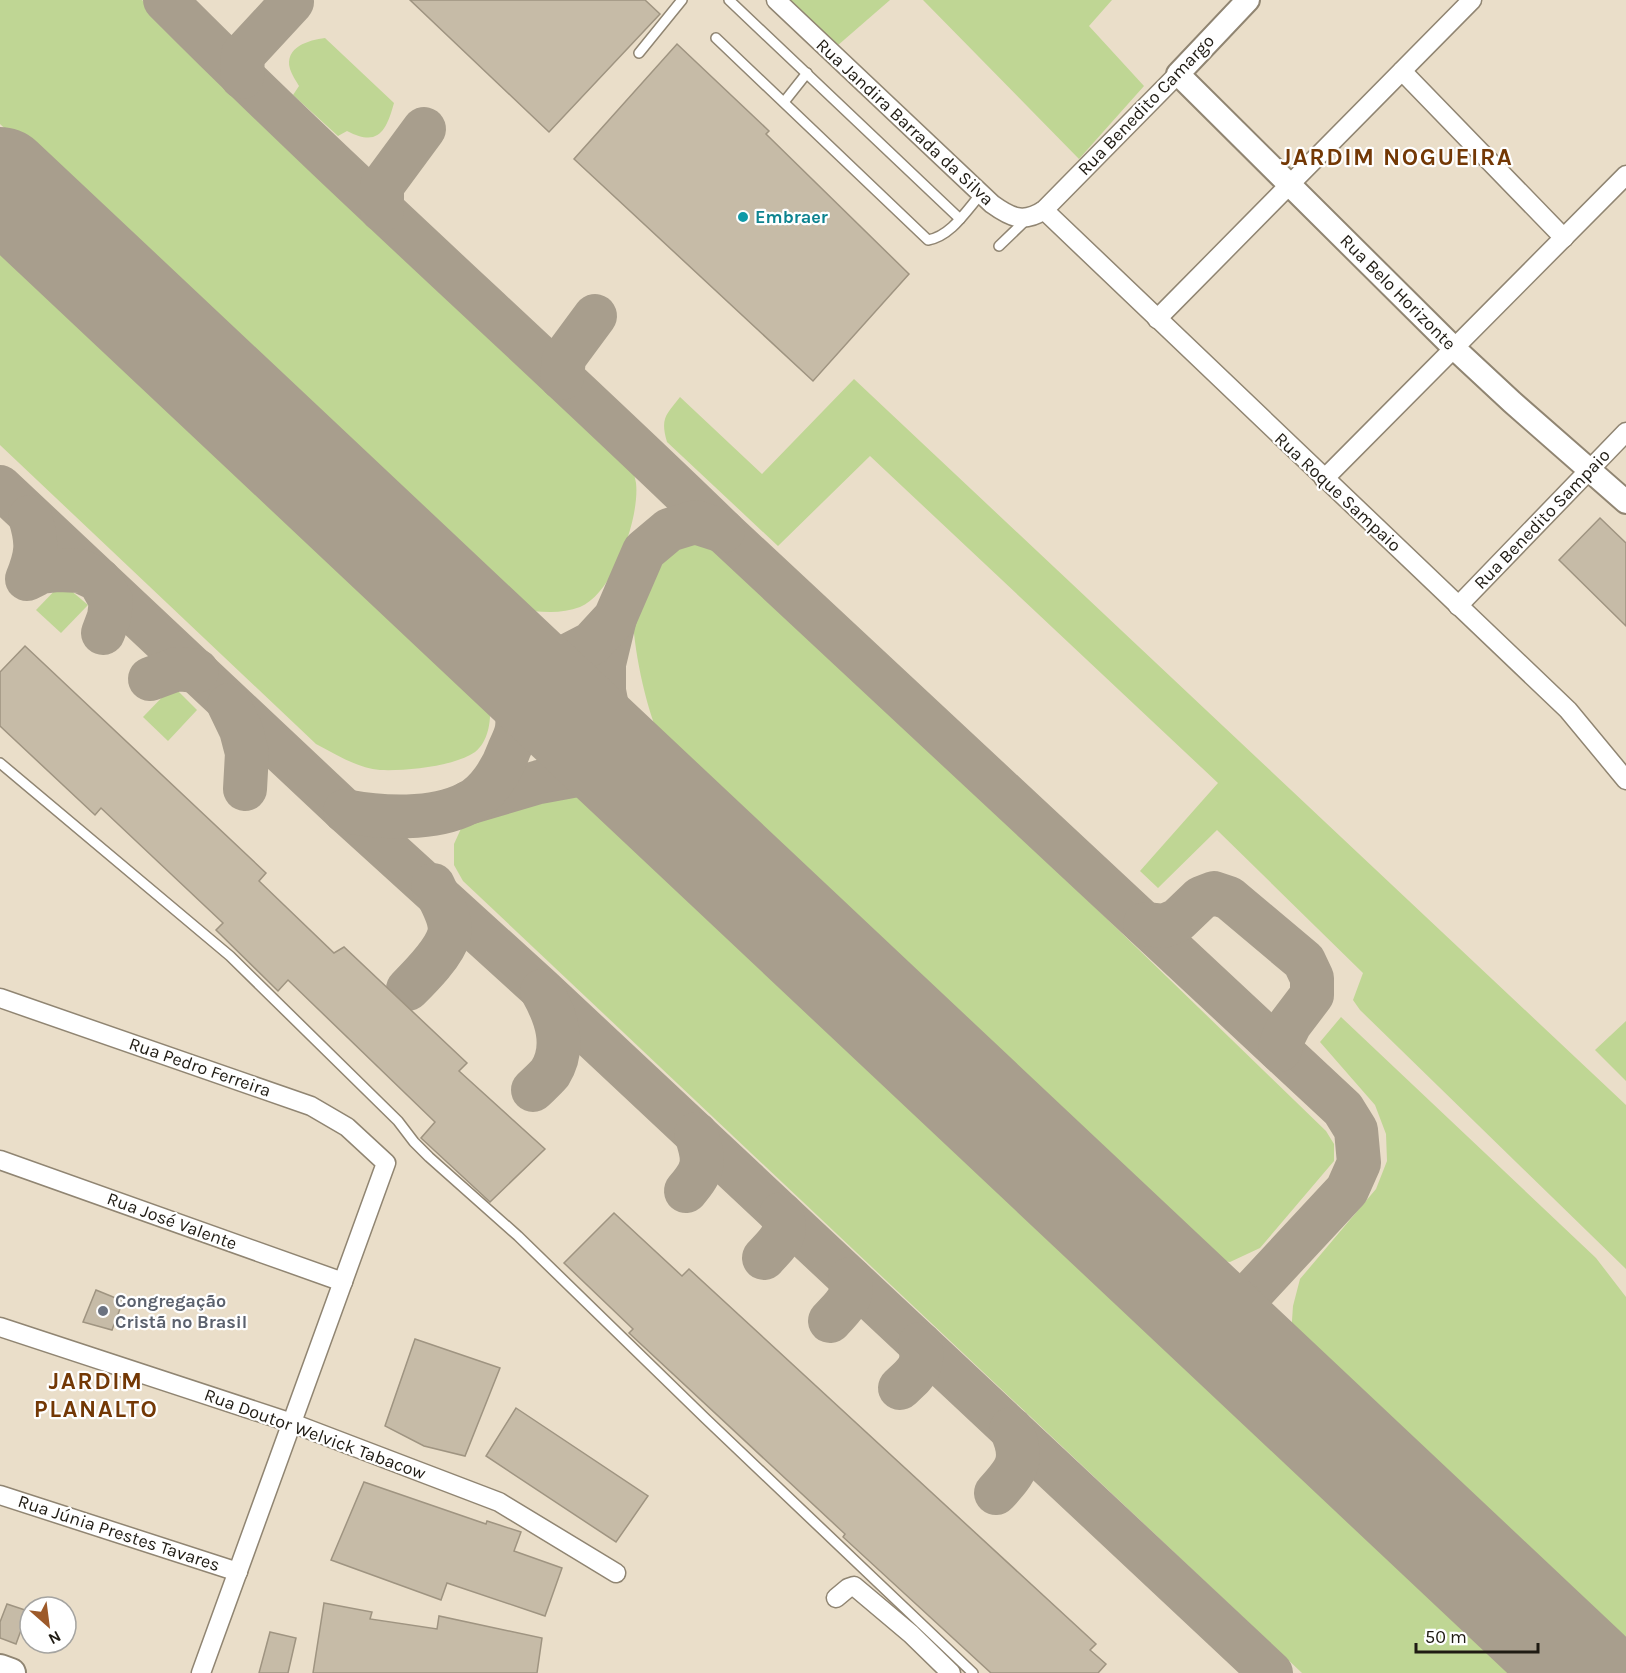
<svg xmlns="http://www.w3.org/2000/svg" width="1626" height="1673" font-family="Karla,sans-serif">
<rect width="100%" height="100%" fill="#eadec9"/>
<!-- green -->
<g fill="#bfd694">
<path d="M 0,0 L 142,0 L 613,444 C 623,455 634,467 636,483 C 640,517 614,593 580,607 C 560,615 538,611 517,610 L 0,124 Z"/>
<path d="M 789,0 L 890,0 L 837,46 Z"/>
<path d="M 923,0 L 1112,0 L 1089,26 L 1144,86 L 1079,159 Z"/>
<path d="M 325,38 L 394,103 C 386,132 378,147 347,131 L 338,136 L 293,95 L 299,86 C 296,81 292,75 290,69 C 284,47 309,40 325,38 Z"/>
<path d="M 0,220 L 473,665 C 478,672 485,681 487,689 C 493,709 492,745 470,755 C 447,767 406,771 380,770 C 357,768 335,754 316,744 L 0,445 Z"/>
<path d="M 854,379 L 1626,1105 L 1626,1269 L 1360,1010 L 1353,1000 L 1363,973 L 1217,830 L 1158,888 L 1140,871 L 1218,783 L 870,456 L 778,546 L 667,442 C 660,418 666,415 680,397 L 762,474 Z"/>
<path d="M 698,534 L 717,541 L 1326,1131 L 1334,1144 L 1334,1161 L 1260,1248 L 1230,1262 L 1211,1259 L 679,765 C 674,758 666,751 662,743 C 647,712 635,656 633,621 C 632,594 650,550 676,538 C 682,535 691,535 698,534 Z"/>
<path d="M 62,583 L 88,605 L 61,633 L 36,610 Z"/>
<path d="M 173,686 L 197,710 L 168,741 L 143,717 Z"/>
<path d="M 581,785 L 605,795 L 626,811 L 1544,1673 L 1302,1673 L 463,881 L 454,865 L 454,844 L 464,822 L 484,808 L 561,786 Z"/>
<path d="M 1341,1017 L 1596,1258 L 1626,1297 L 1626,1652 L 1291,1335 L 1293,1306 L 1300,1279 L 1376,1189 L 1387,1161 L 1386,1134 L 1375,1105 L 1320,1042 Z"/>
<path d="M 1626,1021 L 1626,1081 L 1595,1050 Z"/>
</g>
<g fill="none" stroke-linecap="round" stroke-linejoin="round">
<!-- taxiway -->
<g stroke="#a89e8d" stroke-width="44">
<path d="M 165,0 C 346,182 539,352 723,531 L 1343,1109 L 1356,1130 L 1359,1163 L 1347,1190 L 1242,1303 C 1235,1321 1236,1333 1243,1350"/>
<path d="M 242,77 L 243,55 L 292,2"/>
<path d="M 382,210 L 382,186 L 424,129"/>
<path d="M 562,378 L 564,358 L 595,316"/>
<path d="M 0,487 L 345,811 L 541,989 L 1271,1673"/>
<path d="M 30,517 C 38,543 37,554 27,579 L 41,572 L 59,570 L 80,571 L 99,580 L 111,601 L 109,617 L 103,633"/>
<path d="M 150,679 L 177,669 L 197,671"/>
<path d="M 229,705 L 241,730 L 247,753 L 245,789"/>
<path d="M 468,803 L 539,782 L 588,773 L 621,780 L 648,791 L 625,761 L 611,727 L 604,691 L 604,664 L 615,618"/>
<path d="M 345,811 C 382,818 433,821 468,803 C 487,794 502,770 509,750 C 512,743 516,736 517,728 C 518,720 517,695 514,687 C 506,660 479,634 460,614 L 510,655 L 536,660 L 563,658 L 592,643 L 615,618 L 644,551 L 669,530 L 695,522 L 723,531"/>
<path d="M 1145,924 L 1164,926 L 1178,920 L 1201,898 L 1214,893 L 1229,898 L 1304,961 L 1312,978 L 1312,995 L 1290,1024 L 1283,1038 L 1280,1050"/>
<path d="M 408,989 C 421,976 444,953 449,935 C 453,919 439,899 433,885"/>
<path d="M 533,1090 C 538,1085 545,1079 550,1073 C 567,1046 556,1016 542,991"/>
<path d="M 686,1191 C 705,1169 705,1161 696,1134"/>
<path d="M 764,1258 C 777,1243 790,1235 781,1214"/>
<path d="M 1195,1306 L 1223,1310 L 1242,1303"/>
<path d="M 830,1321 C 843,1306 854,1300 850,1279"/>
<path d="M 900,1388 C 916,1373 925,1367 920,1344"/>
<path d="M 996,1493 C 1017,1470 1025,1460 1011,1429"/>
</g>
<!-- runway -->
<path stroke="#a89e8d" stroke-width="108" d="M 0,181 L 1586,1673"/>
</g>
<!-- building -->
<g fill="#c6bba7" stroke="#9f9481" stroke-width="1.5">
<path d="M 410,0 L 645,0 L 660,14 L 549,132 Z"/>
<path d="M 677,44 L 769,131 L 766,134 L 909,274 L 813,381 L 574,159 Z"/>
<path d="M 1600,518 L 1626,543 L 1626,626 L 1559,560 Z"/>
<path d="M 25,646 L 266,873 L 259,881 L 334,953 L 344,947 L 467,1063 L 459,1071 L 545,1149 L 490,1202 L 421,1138 L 435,1122 L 288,980 L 278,991 L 216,930 L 223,923 L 101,808 L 95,815 L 0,726 L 0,672 Z"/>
<path d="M 614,1213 L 682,1276 L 689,1269 L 1096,1644 L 1090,1650 L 1106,1664 L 1098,1673 L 991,1673 L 843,1537 L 845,1534 L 629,1333 L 633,1329 L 564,1263 Z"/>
<path d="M 96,1290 L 123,1301 L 112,1330 L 83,1322 Z"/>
<path d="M 415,1339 L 500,1368 L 465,1456 L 424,1446 L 385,1426 Z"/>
<path d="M 516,1408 L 648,1496 L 616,1542 L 486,1456 Z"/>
<path d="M 364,1482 L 486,1524 L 487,1521 L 521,1532 L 514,1551 L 562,1568 L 545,1616 L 447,1583 L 441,1600 L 331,1560 Z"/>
<path d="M 324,1603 L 372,1612 L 370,1619 L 437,1629 L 439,1616 L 542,1638 L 537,1673 L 313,1673 Z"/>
<path d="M 7,1604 L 28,1611 L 16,1644 L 0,1638 L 0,1622 Z"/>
<path d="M 270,1632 L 296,1638 L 288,1673 L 259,1673 Z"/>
</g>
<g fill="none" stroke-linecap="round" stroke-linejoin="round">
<defs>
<g id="service">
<path d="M 729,0 L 960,219"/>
<path d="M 716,38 L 928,240 C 951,236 966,211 981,194"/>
<path d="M 639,53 L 682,0"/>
<path d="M 784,102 L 807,73"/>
<path d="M 999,246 L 1027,219"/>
<path d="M 0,763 L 230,956 L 398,1121 L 414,1142 L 429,1157 L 518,1236 L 706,1419 L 973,1673"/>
</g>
<g id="minor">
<path d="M 776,0 L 992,204 C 1010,217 1023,224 1044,210 L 1178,74"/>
<path d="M 1402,71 L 1564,238"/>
<path d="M 1044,210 L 1568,710 L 1626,780"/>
<path d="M 1157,319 L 1472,0"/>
<path d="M 1324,479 L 1626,175"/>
<path d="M 1458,606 L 1626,432"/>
<path d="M 0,998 L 311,1106 L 347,1127 L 386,1163 L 201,1673"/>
<path d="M 0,1160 L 343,1282"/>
<path d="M 0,1327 L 292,1423 L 499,1502 L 616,1573"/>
<path d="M 0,1495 L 238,1572"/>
<path d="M 836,1598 L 848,1588 L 854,1586 L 911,1634 L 951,1673"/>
</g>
<path id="tertiary" d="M 1248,0 L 1178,74 L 1455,349 L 1512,402 L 1626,502"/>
<path id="primary" d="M 0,1669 L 11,1673"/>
</defs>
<!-- service casing -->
<use href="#service" stroke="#908572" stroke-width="12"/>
<!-- minor casing -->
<use href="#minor" stroke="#908572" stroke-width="21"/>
<!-- tertiary casing -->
<use href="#tertiary" stroke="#908572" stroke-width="26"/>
<!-- primary casing -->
<use href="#primary" stroke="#908572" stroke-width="32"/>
<!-- service -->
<use href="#service" stroke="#fff" stroke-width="9"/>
<!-- minor -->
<use href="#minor" stroke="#fff" stroke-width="18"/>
<!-- tertiary -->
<use href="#tertiary" stroke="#fff" stroke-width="22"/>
<!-- primary -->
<use href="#primary" stroke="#fff" stroke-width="28"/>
</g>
<!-- markers -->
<circle fill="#0f9aa8" stroke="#fff" stroke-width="2" cx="743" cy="217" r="6"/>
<circle fill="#6b7280" stroke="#fff" stroke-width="2" cx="103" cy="1311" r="6"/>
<g text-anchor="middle" stroke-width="4.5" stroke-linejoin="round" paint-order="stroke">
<!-- street labels -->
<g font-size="18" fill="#1f1b13" stroke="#fff">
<text transform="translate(1146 105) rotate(-46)" y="6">Rua Benedito Camargo</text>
<text transform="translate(905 122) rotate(43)" y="6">Rua Jandira Barrada da Silva</text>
<text transform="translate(1398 292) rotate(45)" y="6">Rua Belo Horizonte</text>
<text transform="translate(1338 492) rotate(43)" y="6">Rua Roque Sampaio</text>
<text transform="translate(1542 519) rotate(-46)" y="6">Rua Benedito Sampaio</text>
<text transform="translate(200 1067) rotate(19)" y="6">Rua Pedro Ferreira</text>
<text transform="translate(172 1221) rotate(20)" y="6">Rua José Valente</text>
<text transform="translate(315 1434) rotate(20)" y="6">Rua Doutor Welvick Tabacow</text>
<text transform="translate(119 1533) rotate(18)" y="6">Rua Júnia Prestes Tavares</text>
</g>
<!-- culture labels -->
<g font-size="18" font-weight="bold" fill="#0d838f" stroke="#fff" text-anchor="start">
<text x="755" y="223">Embraer</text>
</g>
<!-- worship labels -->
<g font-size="18" font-weight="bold" fill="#5b616d" stroke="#fff" text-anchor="start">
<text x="115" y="1307">Congregação<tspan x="115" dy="21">Cristã no Brasil</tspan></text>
</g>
<!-- district labels -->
<g font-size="24" font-weight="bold" letter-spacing="1.5" fill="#733805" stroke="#fff">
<text x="1397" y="165">JARDIM NOGUEIRA</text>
<text x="96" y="1389">JARDIM<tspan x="96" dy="28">PLANALTO</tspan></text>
</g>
</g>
<!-- north arrow -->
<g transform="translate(48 1625) rotate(152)"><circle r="28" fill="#ffffff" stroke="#a5a4a1" stroke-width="1.5"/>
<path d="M0-4.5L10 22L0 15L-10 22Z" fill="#9d5a2a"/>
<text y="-9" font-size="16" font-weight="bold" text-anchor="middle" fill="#1f1b13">N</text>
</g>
<!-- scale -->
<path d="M1416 1643v9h122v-9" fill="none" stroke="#1f1b13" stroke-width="3"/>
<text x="1425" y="1643" font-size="18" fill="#1f1b13" stroke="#ffffff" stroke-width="4.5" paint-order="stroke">50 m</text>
</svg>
